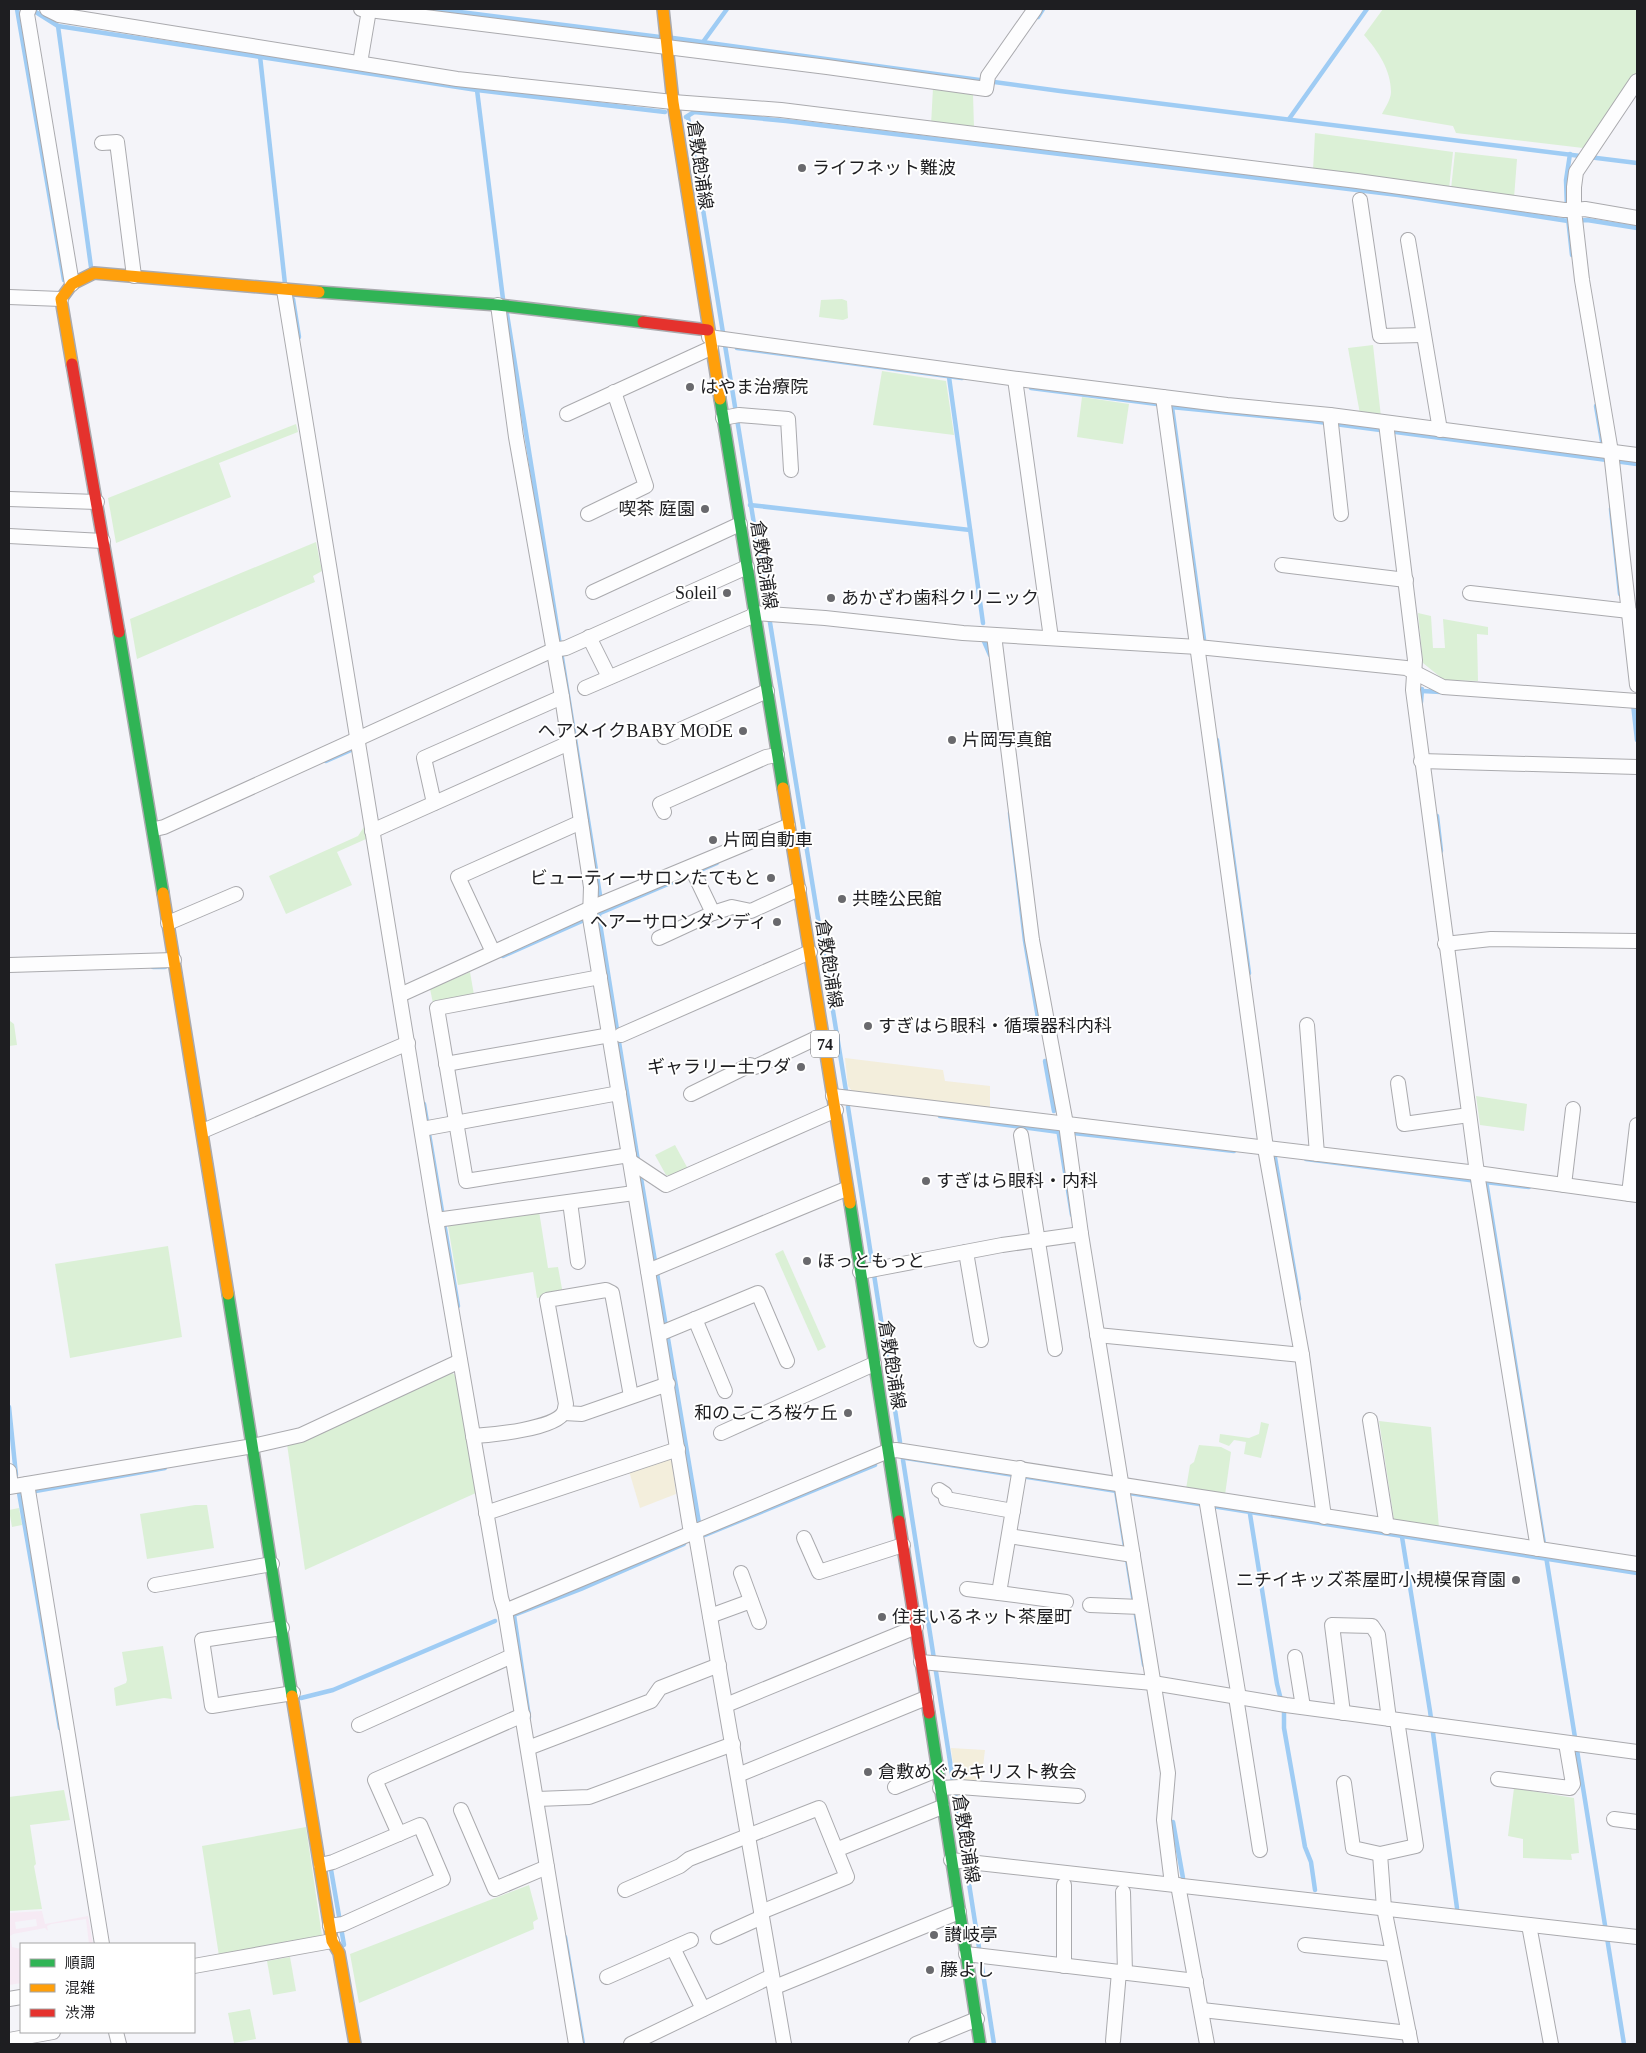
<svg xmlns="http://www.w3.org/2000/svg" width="1646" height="2053" font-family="'Times New Roman','Noto Sans JP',serif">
<rect width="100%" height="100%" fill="#f4f4f9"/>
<!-- education -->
<path fill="#f6eaf4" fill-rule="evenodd" d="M 42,1911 L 45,1924 L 88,1916 L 93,1944 L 89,1944 L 86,1919 L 51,1924 L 47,1926 L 48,1931 L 45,1928 L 13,1934 L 10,1936 L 12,1947 L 21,1949 L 21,1983 L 9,1985 L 9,1913 ZM 36,1919 L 37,1926 L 16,1929 L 15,1922 Z"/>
<!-- green -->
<g fill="#dbf0d6">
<path d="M 1383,9 L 1637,9 L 1637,72 L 1583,148 L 1456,133 L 1453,126 L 1382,114 C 1385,108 1391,99 1391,92 C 1391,70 1378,51 1364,35 Z"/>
<path d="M 933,88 L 973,94 L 974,128 L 931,125 Z"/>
<path d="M 1315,133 L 1453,152 L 1449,189 L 1313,170 Z"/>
<path d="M 1455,152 L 1517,159 L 1514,198 L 1451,189 Z"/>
<path d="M 842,299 L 847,301 L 848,318 L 843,320 L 819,317 L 821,300 Z"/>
<path d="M 1373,345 L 1381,417 L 1360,414 L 1348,348 Z"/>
<path d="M 882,371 L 946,381 L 954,435 L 873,425 Z"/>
<path d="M 1082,397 L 1129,404 L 1123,444 L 1077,437 Z"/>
<path d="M 296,424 L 298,432 L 219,463 L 231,497 L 116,543 L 108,498 Z"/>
<path d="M 316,542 L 322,571 L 313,576 L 315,582 L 137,659 L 130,619 Z"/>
<path d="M 1418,613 L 1431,616 L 1433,648 L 1445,648 L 1443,619 L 1488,627 L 1488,635 L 1477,634 L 1478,681 L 1444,680 L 1423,663 Z"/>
<path d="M 364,827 L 366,839 L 337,852 L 352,885 L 286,914 L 269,876 L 358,836 Z"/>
<path d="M 470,972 L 474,995 L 433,1003 L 430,989 Z"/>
<path d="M 9,1013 L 10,1021 L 14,1024 L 17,1045 L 9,1046 Z"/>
<path d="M 1476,1096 L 1527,1104 L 1524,1131 L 1480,1125 Z"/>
<path d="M 675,1145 L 688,1169 L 674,1176 L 666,1175 L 655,1155 Z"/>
<path d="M 539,1211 L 548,1268 L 558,1267 L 563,1294 L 537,1298 L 533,1272 L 458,1285 L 448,1226 Z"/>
<path d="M 168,1246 L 182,1337 L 70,1358 L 55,1264 Z"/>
<path d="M 783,1250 L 826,1347 L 818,1351 L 775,1254 Z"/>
<path d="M 451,1372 L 458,1377 L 478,1492 L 305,1570 L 287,1444 Z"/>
<path d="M 1379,1421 L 1431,1427 L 1439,1528 L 1394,1520 Z"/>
<path d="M 1261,1422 L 1269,1424 L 1261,1458 L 1244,1454 L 1246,1442 L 1234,1440 L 1229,1446 L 1219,1442 L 1220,1434 L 1249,1438 L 1259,1434 Z"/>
<path d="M 1199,1445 L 1221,1447 L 1231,1452 L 1225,1495 L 1186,1489 L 1190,1465 L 1194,1462 Z"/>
<path d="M 195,1505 L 207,1505 L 214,1548 L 147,1559 L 140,1514 Z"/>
<path d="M 19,1508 L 22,1525 L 12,1527 L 9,1510 Z"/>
<path d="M 163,1646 L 172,1699 L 164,1698 L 116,1706 L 114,1688 L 126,1683 L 127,1680 L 122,1652 Z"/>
<path d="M 1514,1788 L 1574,1798 L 1579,1853 L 1571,1854 L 1572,1860 L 1523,1858 L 1523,1839 L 1508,1836 Z"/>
<path d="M 64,1790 L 70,1820 L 30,1825 L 36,1864 L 34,1866 L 42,1909 L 9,1911 L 9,1797 Z"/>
<path d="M 306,1827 L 322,1936 L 219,1956 L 202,1846 Z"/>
<path d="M 529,1885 L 538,1919 L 533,1922 L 534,1929 L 359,2003 L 350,1954 Z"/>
<path d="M 290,1957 L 296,1991 L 273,1995 L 267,1961 Z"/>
<path d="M 250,2009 L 256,2039 L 234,2043 L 228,2013 Z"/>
</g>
<!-- sand -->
<g fill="#f3eedc">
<path d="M 845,1058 L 943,1070 L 945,1081 L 990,1086 L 990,1109 L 853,1092 L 848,1086 Z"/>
<path d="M 669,1459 L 672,1462 L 676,1494 L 640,1508 L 629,1471 Z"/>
<path d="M 951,1748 L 985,1750 L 981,1783 L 955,1780 Z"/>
</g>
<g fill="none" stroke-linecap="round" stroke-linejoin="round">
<!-- stream -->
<g stroke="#9fccf4" stroke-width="4.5">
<path d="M 17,9 L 64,280"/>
<path d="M 31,9 L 58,26 L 477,90 L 665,112"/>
<path d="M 436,9 L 660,37"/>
<path d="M 1038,17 L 1043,9"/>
<path d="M 58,26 L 91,267"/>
<path d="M 673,38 L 1060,91 L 1637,163"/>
<path d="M 703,42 L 727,9"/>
<path d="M 260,56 L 285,284"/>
<path d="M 477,90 L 503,299"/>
<path d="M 686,117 L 694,112 L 786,121 L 1398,195 L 1568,221 L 1587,220 L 1637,228"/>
<path d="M 688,117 L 846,1091"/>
<path d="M 1289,119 L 1367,9"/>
<path d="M 1567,208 L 1566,180 L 1570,154"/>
<path d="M 1568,218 L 1572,255"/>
<path d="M 293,299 L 299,337"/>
<path d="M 507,314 L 600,895"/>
<path d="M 737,348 L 962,378"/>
<path d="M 949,377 L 983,623"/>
<path d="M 1031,388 L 1157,404"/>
<path d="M 1596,406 L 1603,447"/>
<path d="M 1171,407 L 1312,421 L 1637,464"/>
<path d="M 1172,407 L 1204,639"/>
<path d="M 750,505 L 970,530"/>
<path d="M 1611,509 L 1620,594"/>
<path d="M 983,639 L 990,655"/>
<path d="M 1422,691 L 1441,692"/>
<path d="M 1421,702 L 1422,689"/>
<path d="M 1633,704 L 1637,740"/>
<path d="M 1217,740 L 1249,973"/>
<path d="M 326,761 L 351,750"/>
<path d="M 1010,813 L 1025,941 L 1040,1030"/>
<path d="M 1437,816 L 1441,851"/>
<path d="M 599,910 L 599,917 L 638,1161"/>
<path d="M 598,914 L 717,863"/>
<path d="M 503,956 L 582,921"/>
<path d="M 153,967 L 165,967"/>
<path d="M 1045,1061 L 1054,1111"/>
<path d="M 424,1104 L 458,1306"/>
<path d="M 848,1107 L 900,1442"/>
<path d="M 940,1116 L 1059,1132"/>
<path d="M 1058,1129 L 1072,1215"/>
<path d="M 1073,1133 L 1234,1151"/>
<path d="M 1274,1152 L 1299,1299"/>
<path d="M 1306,1159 L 1477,1181"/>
<path d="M 640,1172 L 699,1523"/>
<path d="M 1486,1181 L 1624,2044"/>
<path d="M 1485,1182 L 1529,1187"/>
<path d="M 9,1407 L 16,1475"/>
<path d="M 906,1458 L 1637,1573"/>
<path d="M 903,1460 L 994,2044"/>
<path d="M 18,1487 L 60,1728"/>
<path d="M 1116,1491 L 1144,1665"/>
<path d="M 30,1492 L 165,1468"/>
<path d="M 1250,1514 L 1277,1684 L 1284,1712 L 1284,1728 L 1305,1847 L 1311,1862 L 1315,1890"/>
<path d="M 705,1535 L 875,1465"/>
<path d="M 1402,1537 L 1430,1711 L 1457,1908"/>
<path d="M 301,1698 L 333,1690 L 495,1621"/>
<path d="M 529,1717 L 514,1615 L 581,1589 L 684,1544"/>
<path d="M 1173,1822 L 1183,1878"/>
<path d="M 330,1864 L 344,1945"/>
<path d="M 565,1937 L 583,2044"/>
</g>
<defs>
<g id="street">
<path d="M 29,9 L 27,14 L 72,284"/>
<path d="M 47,9 L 59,15 L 457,79 L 673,102 L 781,110 L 1357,181 L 1564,210 L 1574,210 L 1574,187 L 1576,172 L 1637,81"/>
<path d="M 361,9 L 827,67 L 986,89 L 988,76 L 1035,9"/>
<path d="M 360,63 L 369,10"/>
<path d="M 102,143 L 117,142 L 134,276"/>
<path d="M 1360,200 L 1380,336 L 1423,335"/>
<path d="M 1637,218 L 1585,209 L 1574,210 L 1582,280 L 1611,452 L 1637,685"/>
<path d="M 1408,240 L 1440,430"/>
<path d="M 284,290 L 436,1220 L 501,1598 L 505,1611 L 576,2044"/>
<path d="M 9,297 L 61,299"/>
<path d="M 498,305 L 516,437 L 562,697 L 591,887 L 590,918 L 690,1527 L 695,1530 L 784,2044"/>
<path d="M 709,337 L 1018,379 L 1227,405 L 1330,415 L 1637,455"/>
<path d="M 1015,379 L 1051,638"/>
<path d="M 1163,397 L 1266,1148"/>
<path d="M 567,414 L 711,348"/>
<path d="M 1330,415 L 1341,514"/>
<path d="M 723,418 L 739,415 L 788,419 L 791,470"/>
<path d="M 1386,423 L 1415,660 L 1413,690 L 1477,1173 L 1538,1549"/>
<path d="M 9,499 L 97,502"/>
<path d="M 588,514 L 646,486 L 614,392"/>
<path d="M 9,536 L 103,541"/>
<path d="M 1282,565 L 1406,580"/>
<path d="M 593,592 L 740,524"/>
<path d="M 1470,593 L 1629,611"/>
<path d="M 754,613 L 825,618 L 963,633 L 1198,647 L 1406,668 L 1443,687 L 1637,701"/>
<path d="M 994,635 L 1032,940 L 1066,1124 L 1081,1234 L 1168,1773 L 1164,1820 L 1172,1884"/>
<path d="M 589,637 L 609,677"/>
<path d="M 585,688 L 755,615"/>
<path d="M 664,737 L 767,691"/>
<path d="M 1421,761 L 1637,767"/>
<path d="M 434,803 L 424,758 L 562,697"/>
<path d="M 664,812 L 660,804 L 766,757 L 777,755"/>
<path d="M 155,829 L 164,827 L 553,650 L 566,648 L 747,567"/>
<path d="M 372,831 L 569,743"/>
<path d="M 713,913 L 732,907 L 751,911 L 799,889"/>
<path d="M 168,923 L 236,894"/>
<path d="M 659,938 L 713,913 L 691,867"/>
<path d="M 1445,944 L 1491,939 L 1637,941"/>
<path d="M 493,952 L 458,877 L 581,822"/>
<path d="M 9,965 L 174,960"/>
<path d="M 600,977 L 437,1008 L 466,1181 L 629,1155"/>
<path d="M 400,995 L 591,908 L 788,826"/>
<path d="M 1307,1025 L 1317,1154"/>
<path d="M 621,1035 L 810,952"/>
<path d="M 446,1064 L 610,1035"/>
<path d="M 1398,1083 L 1404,1124 L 1469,1115"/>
<path d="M 691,1094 L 750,1065 L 755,1067 L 823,1035"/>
<path d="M 833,1096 L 1477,1173 L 1637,1195"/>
<path d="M 422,1129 L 619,1093"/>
<path d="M 205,1130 L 408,1043"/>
<path d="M 1021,1135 L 1055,1349"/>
<path d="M 1265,1148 L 1302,1355 L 1324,1517"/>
<path d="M 630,1161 L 666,1185 L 836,1110"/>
<path d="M 1564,1185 L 1573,1109"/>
<path d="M 1629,1194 L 1637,1125"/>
<path d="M 570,1202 L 578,1262"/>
<path d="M 436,1220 L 634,1193"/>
<path d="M 966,1252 L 981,1340"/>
<path d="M 648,1271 L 846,1189"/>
<path d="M 860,1272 L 1002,1245 L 1081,1234"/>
<path d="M 695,1319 L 725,1391"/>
<path d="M 659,1334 L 758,1293 L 787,1361"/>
<path d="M 1097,1335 L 1302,1355"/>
<path d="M 564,1413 L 582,1414 L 668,1384"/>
<path d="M 1370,1420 L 1387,1527"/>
<path d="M 721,1433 L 874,1364"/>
<path d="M 473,1436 C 491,1435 556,1429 564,1412 C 565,1410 565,1407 566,1404 L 547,1300 L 606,1290 L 612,1293 L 631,1396"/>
<path d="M 1020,1468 L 999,1593 L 1066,1602"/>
<path d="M 9,1471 L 11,1486"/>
<path d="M 27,1484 L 102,1944"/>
<path d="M 9,1487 L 253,1446 L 301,1435 L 460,1361"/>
<path d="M 939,1490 L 945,1494 L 946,1499 L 1013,1511"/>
<path d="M 1206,1498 L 1239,1698"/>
<path d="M 486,1513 L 678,1449"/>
<path d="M 1009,1536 L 1133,1555"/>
<path d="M 804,1538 L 819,1572 L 903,1545"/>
<path d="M 741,1573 L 759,1622"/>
<path d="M 155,1585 L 272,1564"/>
<path d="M 967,1589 L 999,1593"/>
<path d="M 1090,1605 L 1141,1607"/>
<path d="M 505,1611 L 888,1451 L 896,1450 L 1637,1564"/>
<path d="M 710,1616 L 751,1601"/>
<path d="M 282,1628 L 202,1640 L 212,1706 L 293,1693"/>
<path d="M 1295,1657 L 1303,1707"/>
<path d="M 921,1662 L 1153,1683 L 1286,1705 L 1637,1752"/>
<path d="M 1236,1697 L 1260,1850"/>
<path d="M 726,1705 L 916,1627"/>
<path d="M 1343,1713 L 1332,1625 L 1372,1626 L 1378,1635 L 1389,1719"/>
<path d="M 1397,1720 L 1416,1846 L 1380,1854 L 1384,1908 L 1411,2044"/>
<path d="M 359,1725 L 512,1656"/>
<path d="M 528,1748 L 651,1701 L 660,1688 L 719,1665"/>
<path d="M 738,1775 L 926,1698"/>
<path d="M 1498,1779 L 1570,1788 L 1573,1784 L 1566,1743"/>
<path d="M 1344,1783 L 1353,1848 L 1380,1854"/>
<path d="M 895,1787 L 937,1770"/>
<path d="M 940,1788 L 960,1787 L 1078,1796"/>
<path d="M 537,1799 L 589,1797 L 733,1744"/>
<path d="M 461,1810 L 495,1889 L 547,1867"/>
<path d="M 1614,1819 L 1637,1822"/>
<path d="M 399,1834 L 375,1780 L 523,1715"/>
<path d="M 836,1850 L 942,1807"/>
<path d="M 951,1860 L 1637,1937"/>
<path d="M 321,1865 L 333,1862 L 420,1825 L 443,1879 L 343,1924 L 330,1926"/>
<path d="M 1178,1885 L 1207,2044"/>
<path d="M 625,1890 L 680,1866 L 689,1859 L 819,1808 L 847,1877 L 761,1912"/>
<path d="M 1123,1892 L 1125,1973"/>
<path d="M 1529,1925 L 1551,2044"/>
<path d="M 718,1937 L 762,1917"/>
<path d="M 1305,1945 L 1393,1954"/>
<path d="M 673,1948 L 703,2009"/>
<path d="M 966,1954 L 1196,1981"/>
<path d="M 194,1966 L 332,1941"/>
<path d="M 1064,1966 L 1064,1885"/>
<path d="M 607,1977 L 691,1940"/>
<path d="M 775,1987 L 959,1912"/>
<path d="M 9,1999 L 21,1997"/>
<path d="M 1202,2010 L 1409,2033"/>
<path d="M 116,2032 L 119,2044"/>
<path d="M 9,2040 L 53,2032"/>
<path d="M 1113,2041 L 1119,1972"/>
<path d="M 631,2044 L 772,1976"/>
<path d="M 916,2044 L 977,2019"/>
</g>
<g id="fast">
<path d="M 319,292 L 498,305 L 643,322"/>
<path d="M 720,399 L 783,788"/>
<path d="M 119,632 L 163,893"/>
<path d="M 850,1203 L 899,1521"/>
<path d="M 228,1294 L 292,1696"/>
<path d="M 929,1713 L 980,2044"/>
</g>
<g id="slow">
<path d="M 663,9 L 673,102 L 720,399"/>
<path d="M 72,364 L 61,299 L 72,284 L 94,273 L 319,292"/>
<path d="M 783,788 L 850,1203"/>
<path d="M 163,893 L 228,1294"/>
<path d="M 292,1696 L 332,1941 L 339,1953 L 355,2044"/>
</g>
<g id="jam">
<path d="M 643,322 L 708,330"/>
<path d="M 72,364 L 119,632"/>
<path d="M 899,1521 L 929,1713"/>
</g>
</defs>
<!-- street casing -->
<use href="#street" stroke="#aaaaae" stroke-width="16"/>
<!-- fast casing -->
<use href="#fast" stroke="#aaaaae" stroke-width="14"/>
<!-- slow casing -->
<use href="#slow" stroke="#aaaaae" stroke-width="14"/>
<!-- jam casing -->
<use href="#jam" stroke="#aaaaae" stroke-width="14"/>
<!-- street -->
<use href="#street" stroke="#fdfdfe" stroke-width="14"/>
<!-- fast -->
<use href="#fast" stroke="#30b455" stroke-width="11"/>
<!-- slow -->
<use href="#slow" stroke="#ff9f0a" stroke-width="11"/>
<!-- jam -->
<use href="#jam" stroke="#e5322d" stroke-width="11"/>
</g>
<!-- markers -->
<g fill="#69696d" stroke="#fff" stroke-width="2">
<circle cx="802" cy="168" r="5"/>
<circle cx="690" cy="387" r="5"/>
<circle cx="705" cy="509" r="5"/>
<circle cx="727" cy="593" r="5"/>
<circle cx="831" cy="598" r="5"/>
<circle cx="743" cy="731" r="5"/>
<circle cx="952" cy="740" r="5"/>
<circle cx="713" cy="840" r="5"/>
<circle cx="771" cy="878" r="5"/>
<circle cx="842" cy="899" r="5"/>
<circle cx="777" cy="922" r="5"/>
<circle cx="868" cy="1026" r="5"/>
<circle cx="801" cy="1067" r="5"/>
<circle cx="926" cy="1181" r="5"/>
<circle cx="807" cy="1261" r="5"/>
<circle cx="848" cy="1413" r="5"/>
<circle cx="1516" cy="1580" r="5"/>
<circle cx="882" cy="1617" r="5"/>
<circle cx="868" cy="1772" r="5"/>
<circle cx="934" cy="1935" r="5"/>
<circle cx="930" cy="1970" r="5"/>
</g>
<g text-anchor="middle" stroke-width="4" stroke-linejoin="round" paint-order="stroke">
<!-- shield labels -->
<rect fill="#fff" stroke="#626264" stroke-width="1" x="811" y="1030.5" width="28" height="27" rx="4"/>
<g font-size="16" font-weight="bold" fill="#1e1e21">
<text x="825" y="1050">74</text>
</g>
<!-- street labels -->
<g font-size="18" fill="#1e1e21" stroke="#fff">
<text transform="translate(700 165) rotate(82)" y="6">倉敷飽浦線</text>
<text transform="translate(764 565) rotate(81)" y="6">倉敷飽浦線</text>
<text transform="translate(829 964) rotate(81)" y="6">倉敷飽浦線</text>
<text transform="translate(892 1365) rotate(81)" y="6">倉敷飽浦線</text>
<text transform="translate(966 1839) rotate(81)" y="6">倉敷飽浦線</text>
</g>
<!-- poi labels -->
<g font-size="18" fill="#1e1e21" stroke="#fff" text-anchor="start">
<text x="812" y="174">ライフネット難波</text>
<text x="700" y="393">はやま治療院</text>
<text x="695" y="515" text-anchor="end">喫茶 庭園</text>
<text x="717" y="599" text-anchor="end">Soleil</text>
<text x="841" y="604">あかざわ歯科クリニック</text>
<text x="733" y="737" text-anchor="end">ヘアメイクBABY MODE</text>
<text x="962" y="746">片岡写真館</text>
<text x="723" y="846">片岡自動車</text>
<text x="761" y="884" text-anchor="end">ビューティーサロンたてもと</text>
<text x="852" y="905">共睦公民館</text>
<text x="767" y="928" text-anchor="end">ヘアーサロンダンディ</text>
<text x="878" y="1032">すぎはら眼科・循環器科内科</text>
<text x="791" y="1073" text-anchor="end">ギャラリー土ワダ</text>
<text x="936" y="1187">すぎはら眼科・内科</text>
<text x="817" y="1267">ほっともっと</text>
<text x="838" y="1419" text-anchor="end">和のこころ桜ケ丘</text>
<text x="1506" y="1586" text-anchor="end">ニチイキッズ茶屋町小規模保育園</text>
<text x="892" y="1623">住まいるネット茶屋町</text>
<text x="878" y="1778">倉敷めぐみキリスト教会</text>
<text x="944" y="1941">讃岐亭</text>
<text x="940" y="1976">藤よし</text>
</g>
</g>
<!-- border -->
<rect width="1646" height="2053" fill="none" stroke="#1e1e21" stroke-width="20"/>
<!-- legend -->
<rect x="20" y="1943" width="175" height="90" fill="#ffffff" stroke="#a5a5a6"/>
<rect x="30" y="1959" width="25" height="8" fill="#30b455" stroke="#a5a5a6"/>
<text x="65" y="1968" font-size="15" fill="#1e1e21">順調</text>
<rect x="30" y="1984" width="25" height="8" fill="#ff9f0a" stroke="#a5a5a6"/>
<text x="65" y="1993" font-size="15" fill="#1e1e21">混雑</text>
<rect x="30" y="2009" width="25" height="8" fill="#e5322d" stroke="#a5a5a6"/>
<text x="65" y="2018" font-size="15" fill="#1e1e21">渋滞</text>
</svg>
